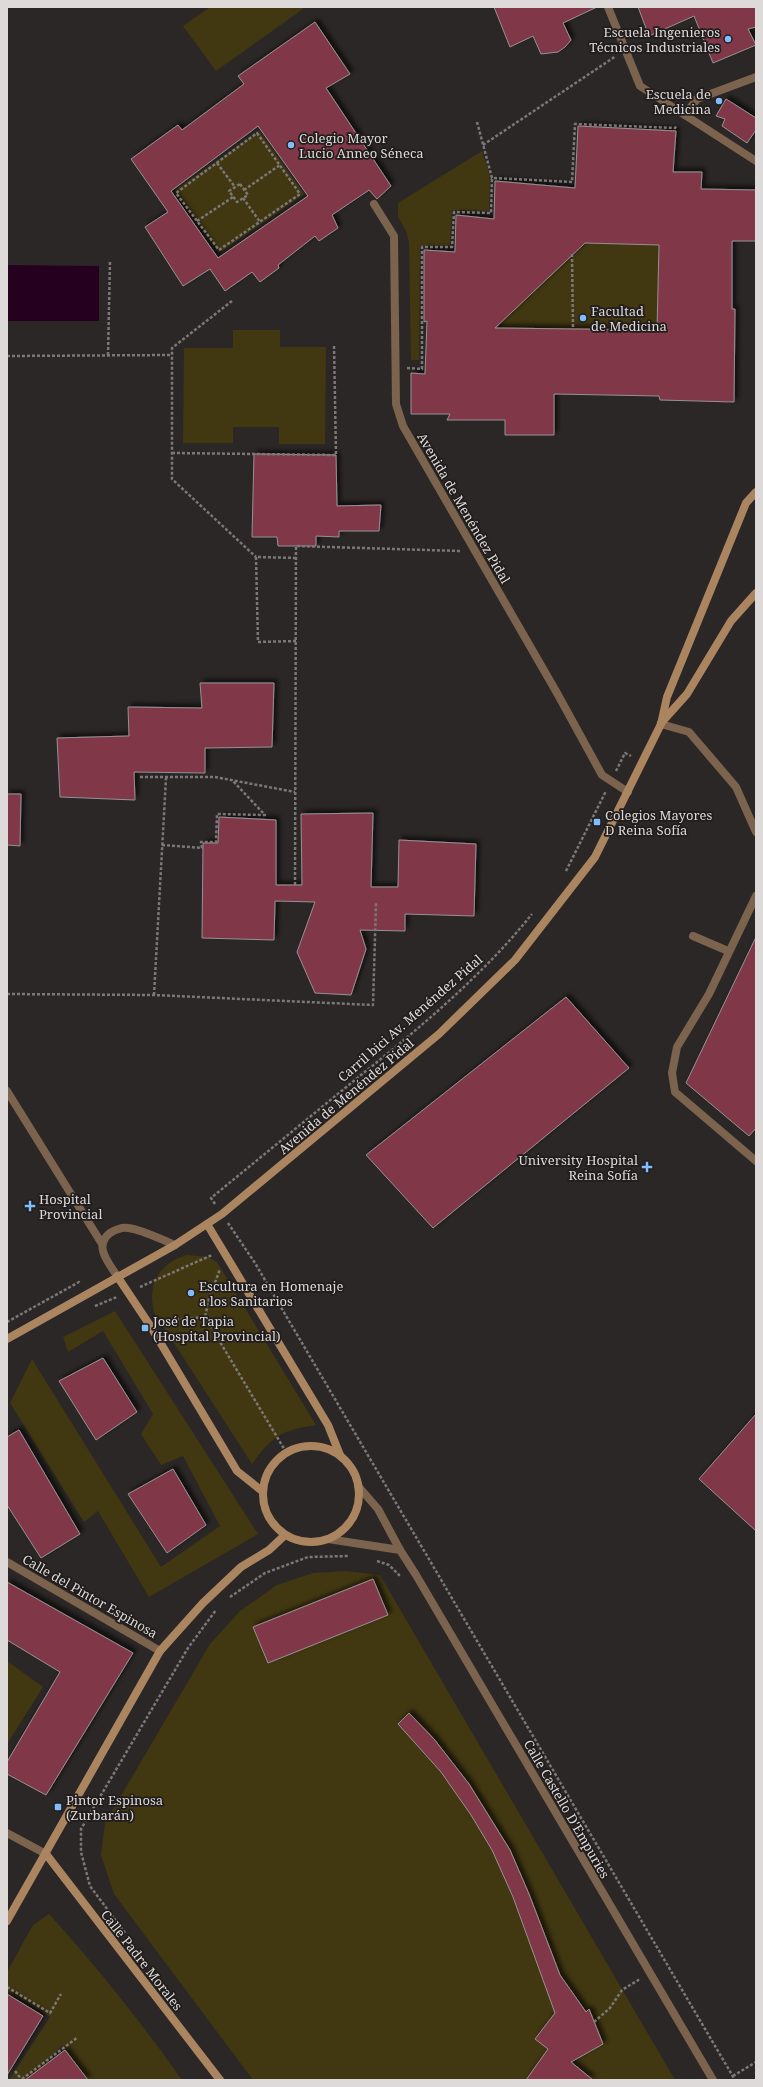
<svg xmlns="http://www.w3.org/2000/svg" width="763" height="2087" font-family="'Noto Serif',serif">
<defs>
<filter id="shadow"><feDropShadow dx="3.5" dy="-3.5" stdDeviation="2" flood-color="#0009"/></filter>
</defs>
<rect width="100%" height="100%" fill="#2b2726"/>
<!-- green -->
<g fill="#413711">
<path d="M 210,7 L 302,7 L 303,9 L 216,71 L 183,26 Z"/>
<path d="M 259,131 L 304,194 L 219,253 L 174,191 Z"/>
<path d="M 482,151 L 490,176 L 489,211 L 452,210 L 450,245 L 420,246 L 419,360 L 411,360 L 409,242 L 406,231 L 398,217 L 398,203 Z"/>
<path d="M 585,243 L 659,245 L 657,330 L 502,328 L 501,322 Z"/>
<path d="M 233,330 L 280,330 L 280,347 L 326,347 L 325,444 L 279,444 L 279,427 L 233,427 L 233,443 L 183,443 L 184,348 L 233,348 Z"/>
<path d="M 187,1255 L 208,1257 L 217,1262 L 316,1425 C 282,1430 272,1436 252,1464 L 154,1312 C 147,1284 159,1263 187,1255 Z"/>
<path d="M 115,1311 L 258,1534 L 149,1597 L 98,1511 L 84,1522 L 10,1403 L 32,1359 L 161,1567 L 220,1526 L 183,1456 L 161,1465 L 141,1434 L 153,1414 L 103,1331 L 68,1352 L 63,1337 Z"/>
<path d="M 345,1571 L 380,1575 L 675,2080 L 253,2080 L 114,1894 L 101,1855 L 105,1823 L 210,1644 L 240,1611 L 277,1585 L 313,1573 Z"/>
<path d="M 7,1661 L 43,1687 L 7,1744 Z"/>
<path d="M 49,1914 C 97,1967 141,2022 182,2080 L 88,2080 L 62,2045 L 31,2080 L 9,2080 L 50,2017 L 7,1991 L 7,1972 L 33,1925 Z"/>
</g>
<!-- water -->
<path fill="#26001f" d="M 7,265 L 99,266 L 99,321 L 7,321 Z"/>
<!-- building -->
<g fill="#80384a" stroke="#969192" fill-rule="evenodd" filter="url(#shadow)">
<path d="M 494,7 L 597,7 L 563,23 L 571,40 L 565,47 L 558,52 L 541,54 L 533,36 L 510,47 Z"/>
<path d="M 638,7 L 756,7 L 756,27 L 748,29 L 756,45 L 713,63 L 694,16 L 649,36 Z"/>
<path d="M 315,22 L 350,74 L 326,88 L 391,186 L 377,199 L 369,190 L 332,215 L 338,228 L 319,241 L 315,236 L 278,265 L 279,268 L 260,282 L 252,272 L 225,291 L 210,269 L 183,286 L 145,227 L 168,212 L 131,159 L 178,125 L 182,130 L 244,84 L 238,76 ZM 258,126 L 308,196 L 218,258 L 171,191 Z"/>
<path d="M 726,99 L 756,118 L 756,130 L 747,143 L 722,126 L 725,119 L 716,116 Z"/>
<path d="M 578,126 L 676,131 L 673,172 L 702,172 L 701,189 L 756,190 L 756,241 L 732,241 L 732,309 L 735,309 L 734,402 L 660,400 L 659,396 L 554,394 L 554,435 L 505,435 L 505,420 L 447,420 L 450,414 L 411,414 L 411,373 L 425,374 L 427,321 L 424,322 L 424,250 L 455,252 L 456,215 L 494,219 L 495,181 L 575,188 ZM 585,243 L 659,245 L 657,330 L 495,328 Z"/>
<path d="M 254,454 L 336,455 L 337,506 L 381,505 L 379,531 L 339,531 L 339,537 L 316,536 L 316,546 L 278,546 L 277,537 L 252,537 Z"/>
<path d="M 200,683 L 274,683 L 272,747 L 205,748 L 205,773 L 134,772 L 135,800 L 60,797 L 57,738 L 129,736 L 128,707 L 202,708 Z"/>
<path d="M 7,794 L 21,794 L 20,846 L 7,845 Z"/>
<path d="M 373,813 L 371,887 L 398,887 L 399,840 L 476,844 L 474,916 L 405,914 L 405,931 L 360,930 L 366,949 L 351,995 L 315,993 L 297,952 L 315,902 L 275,901 L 274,940 L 202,938 L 203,843 L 218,843 L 219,817 L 276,820 L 276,885 L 302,885 L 301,814 Z"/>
<path d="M 756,937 L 756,1128 L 749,1136 L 686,1083 Z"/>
<path d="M 566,997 L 629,1068 L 433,1228 L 366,1155 Z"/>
<path d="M 103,1358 L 137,1412 L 96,1440 L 59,1381 Z"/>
<path d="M 756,1414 L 756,1531 L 699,1479 Z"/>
<path d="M 19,1430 L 80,1534 L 41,1558 L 7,1505 L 7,1437 Z"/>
<path d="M 173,1469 L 206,1525 L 167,1553 L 128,1494 Z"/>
<path d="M 373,1579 L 388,1615 L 268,1663 L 253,1627 Z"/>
<path d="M 7,1582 L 133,1653 L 46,1795 L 7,1774 L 7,1762 L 60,1672 L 7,1640 Z"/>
<path d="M 409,1713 L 434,1739 L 469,1784 L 510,1850 L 529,1894 L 560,1975 L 586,2012 L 589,2009 L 603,2044 L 571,2062 L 593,2080 L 526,2080 L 548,2049 L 535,2039 L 555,2013 L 513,1897 L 492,1850 L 471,1815 L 441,1772 L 398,1724 Z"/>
<path d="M 7,1994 L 43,2016 L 7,2075 Z"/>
<path d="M 65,2050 L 88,2080 L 25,2080 Z"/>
</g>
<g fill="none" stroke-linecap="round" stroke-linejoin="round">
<!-- path -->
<g stroke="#7b7877" stroke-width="2.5" stroke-dasharray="3 2" stroke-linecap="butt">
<path d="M 477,122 L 492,178 L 572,182 L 575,124 L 675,128 L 677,125"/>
<path d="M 257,133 L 300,194 L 219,250 L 176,193 Z"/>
<path d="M 483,145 L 616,56"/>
<path d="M 217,163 L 235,187"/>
<path d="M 240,184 L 248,195 L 237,202 L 229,191 Z"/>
<path d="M 244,190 L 280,165"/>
<path d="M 243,198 L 260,222"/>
<path d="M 197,221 L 233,197"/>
<path d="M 572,254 L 573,328"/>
<path d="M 232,301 L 172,348 L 172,479 L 256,557"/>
<path d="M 108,355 L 110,261"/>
<path d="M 7,356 L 172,355"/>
<path d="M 407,368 L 422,369 L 422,247 L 452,247 L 454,212 L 491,213 L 492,178"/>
<path d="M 172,453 L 336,455 L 334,344"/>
<path d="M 296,641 L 258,642 L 256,557 L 296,558"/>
<path d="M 616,771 L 625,753 L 631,756"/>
<path d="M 140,777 L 215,777 L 295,792"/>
<path d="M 162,845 L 202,848 L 201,842 L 216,842 L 217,814 L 265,815 L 232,780"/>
<path d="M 566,871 L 606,791"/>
<path d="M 295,885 L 296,546 L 460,551"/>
<path d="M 7,994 L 154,995 L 373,1005 L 376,903"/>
<path d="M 154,995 L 166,778"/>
<path d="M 215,1204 L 211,1198 C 261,1157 311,1116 361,1075 C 422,1026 483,975 532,914"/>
<path d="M 228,1223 L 255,1263 L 735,2080"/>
<path d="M 140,1287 L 212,1255"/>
<path d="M 95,1306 L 117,1297"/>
<path d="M 205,1317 L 286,1452"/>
<path d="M 161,1321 L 205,1317 L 209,1299 L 220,1269"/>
<path d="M 7,1322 L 79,1282 L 80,1284"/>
<path d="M 377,1561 L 389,1565 L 401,1577"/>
<path d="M 230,1597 L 265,1573 L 308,1557 L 349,1556"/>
<path d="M 125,1933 L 90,1886 L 81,1852 L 81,1829 L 188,1648 L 216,1610"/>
<path d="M 7,1987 L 50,2013 L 61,1994"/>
<path d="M 594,2022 L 610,2008 L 622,1990 L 640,1979"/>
<path d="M 15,2071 L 22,2080"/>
<path d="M 733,2076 L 756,2062"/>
<path d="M 22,2079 L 78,2037"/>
</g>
<!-- lane -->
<g stroke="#7b634d" stroke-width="8">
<path d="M 685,115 L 697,99 L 756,77"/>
<path d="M 661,724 L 689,732 L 736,787 L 756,832"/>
<path d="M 756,896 L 709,994 L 677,1047 L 672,1073 L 675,1092 L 756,1161"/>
<path d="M 693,936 L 728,951"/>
</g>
<!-- street -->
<g stroke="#7b634d" stroke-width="8">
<path d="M 608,7 L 640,86 L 756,161"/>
<path d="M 374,204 L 394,236 L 396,404 L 403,426 L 557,693 L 602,775 L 628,792"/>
<path d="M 7,1091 L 102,1244"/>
<path d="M 117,1276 C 109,1263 93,1246 110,1233 C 115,1230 122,1227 128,1228 C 143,1230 160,1239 175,1245"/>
<path d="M 358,1486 L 378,1509 L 400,1550 L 416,1575 L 713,2080"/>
<path d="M 328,1539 L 400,1550"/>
<path d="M 7,1562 L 160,1651"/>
<path d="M 7,1833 L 46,1854"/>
</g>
<!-- secondary -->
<g stroke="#ab8560" stroke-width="8">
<path d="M 661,723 L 687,694 L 731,621 L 756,593"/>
<path d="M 207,1224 L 328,1425 L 340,1455"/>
<path d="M 117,1276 L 151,1327 L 237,1471 L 262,1491"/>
<path d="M 7,1339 L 175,1245 L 222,1214 L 439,1034 L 515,960 L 595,857 L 661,724 L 667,697 L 746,503 L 756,492"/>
<circle cx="311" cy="1494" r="48"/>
<path d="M 46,1854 L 220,2080"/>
<path d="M 7,1921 L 160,1651 L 203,1603 L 241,1567 L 269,1550 L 285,1535"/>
</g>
</g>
<!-- markers -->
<g fill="#80bdfa" stroke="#211d1c" stroke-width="1.5">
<circle cx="728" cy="39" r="4"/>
<circle cx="719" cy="101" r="4"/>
<circle cx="291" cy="145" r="4"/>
<circle cx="583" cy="318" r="4"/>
<rect x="593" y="818" width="8" height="8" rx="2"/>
<path d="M645 1161h4v4h4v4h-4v4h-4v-4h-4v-4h4z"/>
<path d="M28 1200h4v4h4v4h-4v4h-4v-4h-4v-4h4z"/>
<circle cx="191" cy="1293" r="4"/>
<rect x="141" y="1324" width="8" height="8" rx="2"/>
<rect x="54" y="1803" width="8" height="8" rx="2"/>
</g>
<g text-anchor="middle" stroke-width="3.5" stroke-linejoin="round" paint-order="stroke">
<!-- poi labels -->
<g font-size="13" fill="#dddad9" stroke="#211d1c" text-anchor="start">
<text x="720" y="37" text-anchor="end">Escuela Ingenieros<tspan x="720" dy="15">Técnicos Industriales</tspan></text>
<text x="711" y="99" text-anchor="end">Escuela de<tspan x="711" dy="15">Medicina</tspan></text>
<text x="299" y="143">Colegio Mayor<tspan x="299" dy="15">Lucio Anneo Séneca</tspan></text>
<text x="591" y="316">Facultad<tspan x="591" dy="15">de Medicina</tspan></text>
<text x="605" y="820">Colegios Mayores<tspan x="605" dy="15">D Reina Sofía</tspan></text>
<text x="638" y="1165" text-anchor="end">University Hospital<tspan x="638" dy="15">Reina Sofía</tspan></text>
<text x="39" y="1204">Hospital<tspan x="39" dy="15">Provincial</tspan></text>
<text x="199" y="1291">Escultura en Homenaje<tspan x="199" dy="15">a los Sanitarios</tspan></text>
<text x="153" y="1326">José de Tapia<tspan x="153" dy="15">(Hospital Provincial)</tspan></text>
<text x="66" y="1805">Pintor Espinosa<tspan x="66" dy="15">(Zurbarán)</tspan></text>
</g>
<!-- street labels -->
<g font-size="13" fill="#dddad9" stroke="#211d1c">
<text transform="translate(464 508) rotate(60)" y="5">Avenida de Menéndez Pidal</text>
<text transform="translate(410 1018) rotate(-41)" y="5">Carril bici Av. Menéndez Pidal</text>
<text transform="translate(346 1096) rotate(-40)" y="5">Avenida de Menéndez Pidal</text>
<text transform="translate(90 1596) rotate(30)" y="5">Calle del Pintor Espinosa</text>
<text transform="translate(567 1809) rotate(60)" y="5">Calle Castello D'Empuries</text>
<text transform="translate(142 1960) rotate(52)" y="5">Calle Padre Morales</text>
</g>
</g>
<!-- border -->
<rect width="763" height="2087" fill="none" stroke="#dddad9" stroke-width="16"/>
</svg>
